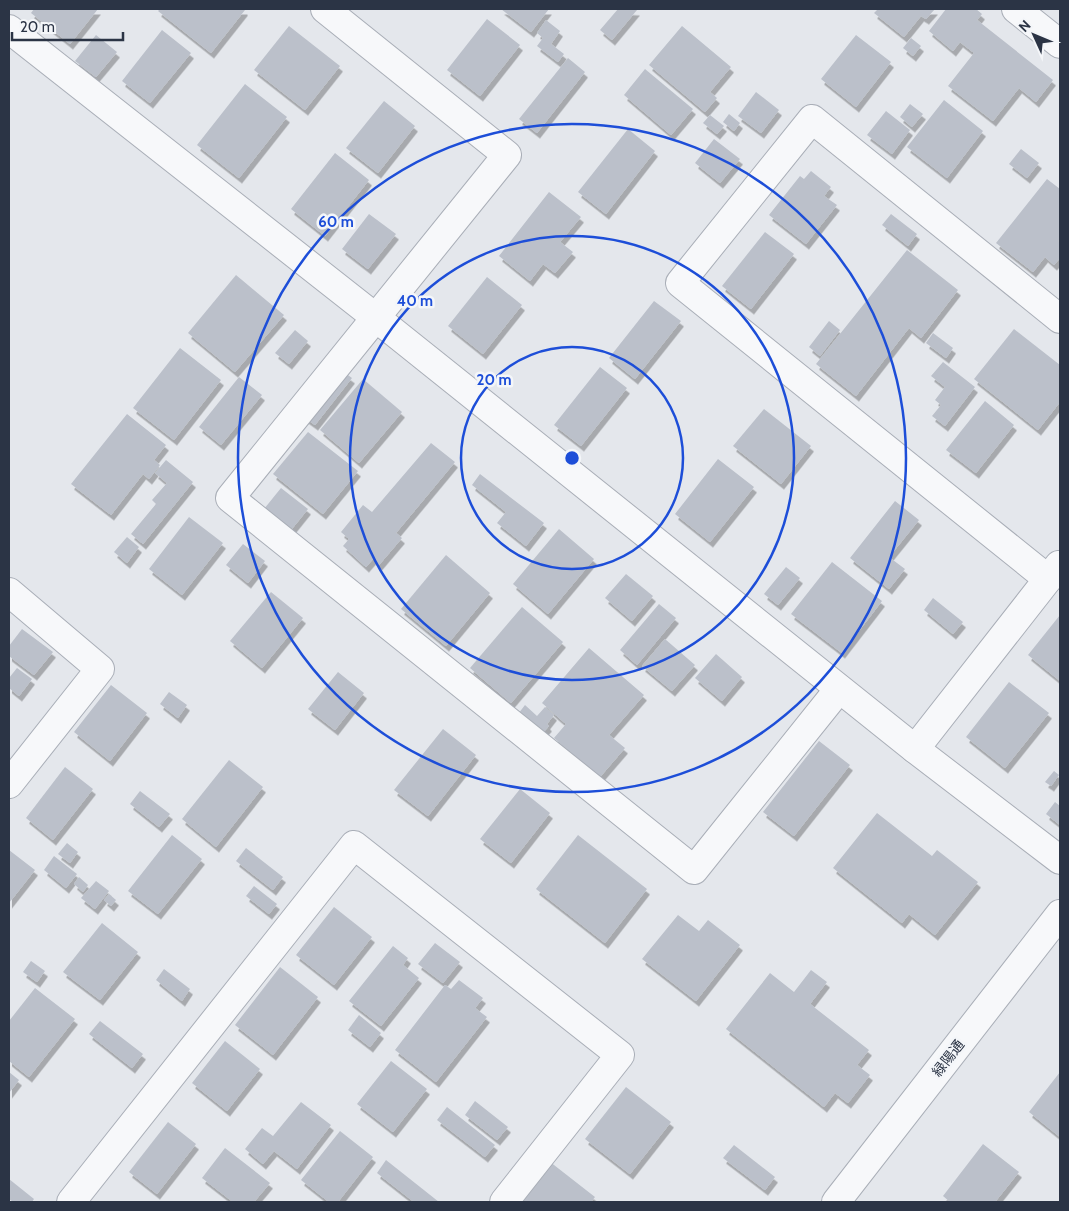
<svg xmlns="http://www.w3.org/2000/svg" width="1069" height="1211" font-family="Cabin,'Noto Sans JP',sans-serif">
<defs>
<filter id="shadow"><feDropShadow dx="3" dy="5.5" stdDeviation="0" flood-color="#0004"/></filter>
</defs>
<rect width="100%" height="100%" fill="#e4e7ec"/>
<!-- building -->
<g fill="#bbc0ca" filter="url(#shadow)">
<path d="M 34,9 L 98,9 L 70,44 L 31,13 Z"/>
<path d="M 160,9 L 244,9 L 245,10 L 211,53 L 158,11 Z"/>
<path d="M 501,9 L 549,9 L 531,32 Z"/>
<path d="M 618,9 L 637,10 L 612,40 L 600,30 Z"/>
<path d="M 878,9 L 935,9 L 926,19 L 921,16 L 904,37 L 874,13 Z"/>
<path d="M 946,9 L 976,9 L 982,14 L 977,20 L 1053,80 L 1036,102 L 1019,88 L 993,121 L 948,86 L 974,53 L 960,42 L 953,51 L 929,31 Z"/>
<path d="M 487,19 L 520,45 L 480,96 L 447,70 Z"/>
<path d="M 546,20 L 560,31 L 551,44 L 564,54 L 558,62 L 537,46 L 543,38 L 537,33 Z"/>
<path d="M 289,26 L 340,66 L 305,110 L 254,70 Z"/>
<path d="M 682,26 L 731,67 L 710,92 L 717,98 L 705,112 L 649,65 Z"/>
<path d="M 162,30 L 191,53 L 150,103 L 122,81 Z"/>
<path d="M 96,35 L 117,52 L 96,77 L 75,61 Z"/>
<path d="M 856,35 L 891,62 L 856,107 L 821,79 Z"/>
<path d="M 911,38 L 921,46 L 913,56 L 903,48 Z"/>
<path d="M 568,58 L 585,72 L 537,133 L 519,119 Z"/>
<path d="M 645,69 L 693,109 L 671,135 L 624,95 Z"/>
<path d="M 245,84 L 287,117 L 239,178 L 197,145 Z"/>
<path d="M 756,92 L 779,110 L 761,133 L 738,116 Z"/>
<path d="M 944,100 L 983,131 L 947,178 L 907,147 Z"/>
<path d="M 384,101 L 415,126 L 378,173 L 346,148 Z"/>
<path d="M 910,104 L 923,114 L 912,127 L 900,117 Z"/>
<path d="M 886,111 L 910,130 L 892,154 L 867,135 Z"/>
<path d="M 729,114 L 740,123 L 734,131 L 723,122 Z"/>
<path d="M 710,115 L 724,126 L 717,134 L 703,123 Z"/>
<path d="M 628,129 L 655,151 L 606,214 L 578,192 Z"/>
<path d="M 714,139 L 740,159 L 720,183 L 695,163 Z"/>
<path d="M 1021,149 L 1039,163 L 1027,178 L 1009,164 Z"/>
<path d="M 335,153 L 369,180 L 325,236 L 291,209 Z"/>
<path d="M 811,171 L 831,187 L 824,196 L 837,205 L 806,244 L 769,215 L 800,176 L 804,179 Z"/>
<path d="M 1047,179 L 1060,189 L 1060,238 L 1058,241 L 1060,243 L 1060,258 L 1054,265 L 1045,257 L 1033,272 L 996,243 Z"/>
<path d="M 549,192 L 581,217 L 560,242 L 573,252 L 555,273 L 543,264 L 530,281 L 499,256 Z"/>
<path d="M 369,214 L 396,234 L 368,269 L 342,249 Z"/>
<path d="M 891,214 L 917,234 L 908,246 L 882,225 Z"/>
<path d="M 765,232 L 794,254 L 751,309 L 722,286 Z"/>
<path d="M 907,250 L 958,290 L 921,338 L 909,328 L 856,396 L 816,364 Z"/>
<path d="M 236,275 L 284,315 L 235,372 L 188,333 Z"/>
<path d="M 487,277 L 522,305 L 483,354 L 448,326 Z"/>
<path d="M 654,301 L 681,321 L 635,379 L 609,358 Z"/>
<path d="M 829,321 L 840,330 L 820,356 L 809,347 Z"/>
<path d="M 1014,329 L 1060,365 L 1060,402 L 1038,430 L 974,379 Z"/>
<path d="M 295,330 L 308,341 L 289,364 L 275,353 Z"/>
<path d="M 933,333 L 953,348 L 946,358 L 926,343 Z"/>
<path d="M 180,348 L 221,380 L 174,440 L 133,408 Z"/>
<path d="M 943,362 L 975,387 L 945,426 L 932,416 L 941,405 L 935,400 L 945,387 L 931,376 Z"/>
<path d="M 600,367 L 627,388 L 581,446 L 554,425 Z"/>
<path d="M 341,370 L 352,378 L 315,425 L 304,417 Z"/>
<path d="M 239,377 L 262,395 L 221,445 L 199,427 Z"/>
<path d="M 363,379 L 402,412 L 359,463 L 320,430 Z"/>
<path d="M 985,401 L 1014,425 L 976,473 L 946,450 Z"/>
<path d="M 764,409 L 811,446 L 781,484 L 733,446 Z"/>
<path d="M 127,414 L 166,445 L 154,460 L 160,465 L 149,479 L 143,474 L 111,515 L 71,484 Z"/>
<path d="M 308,432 L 358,471 L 323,514 L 273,474 Z"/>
<path d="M 431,443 L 455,462 L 396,533 L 402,538 L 379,565 L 373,559 L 366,567 L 343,546 L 349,539 L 341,532 L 363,505 L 372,512 Z"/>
<path d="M 718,459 L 754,487 L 710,542 L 675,514 Z"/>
<path d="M 166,460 L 193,482 L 143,544 L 131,534 L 156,504 L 152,500 L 167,483 L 155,473 Z"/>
<path d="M 480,474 L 544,523 L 526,546 L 497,523 L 506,512 L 472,485 Z"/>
<path d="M 281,488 L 308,509 L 291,530 L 264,509 Z"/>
<path d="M 895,501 L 919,520 L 889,557 L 905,569 L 889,589 L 850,558 Z"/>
<path d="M 189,517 L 223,543 L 182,595 L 149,569 Z"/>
<path d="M 559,529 L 594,559 L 548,614 L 513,584 Z"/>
<path d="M 127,537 L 139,547 L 127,563 L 114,552 Z"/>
<path d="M 243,544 L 265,561 L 248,583 L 226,565 Z"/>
<path d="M 446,555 L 490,593 L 446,646 L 401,609 Z"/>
<path d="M 832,562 L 882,601 L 842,653 L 791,614 Z"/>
<path d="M 786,567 L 800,578 L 778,605 L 764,594 Z"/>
<path d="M 626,574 L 653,596 L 632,621 L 605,598 Z"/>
<path d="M 271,592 L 303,618 L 262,668 L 230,641 Z"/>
<path d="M 933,598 L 963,622 L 953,634 L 924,610 Z"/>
<path d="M 659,604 L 676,618 L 637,665 L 620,650 Z"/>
<path d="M 522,607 L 563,642 L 511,703 L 470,668 Z"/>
<path d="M 1060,615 L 1060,681 L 1028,655 Z"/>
<path d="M 22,629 L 53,652 L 34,675 L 9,656 L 9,646 Z"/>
<path d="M 665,639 L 695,665 L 672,691 L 642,666 Z"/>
<path d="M 589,648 L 644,695 L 609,735 L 625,748 L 600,777 L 554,738 L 566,724 L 542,703 Z"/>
<path d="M 716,654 L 742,677 L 722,701 L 695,678 Z"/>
<path d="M 17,668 L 32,679 L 19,696 L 9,688 L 9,678 Z"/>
<path d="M 338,672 L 364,693 L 335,730 L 308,709 Z"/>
<path d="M 1009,682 L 1049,713 L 1005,768 L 966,737 Z"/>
<path d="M 111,685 L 147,713 L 110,761 L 74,732 Z"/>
<path d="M 169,692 L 187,705 L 178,718 L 160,704 Z"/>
<path d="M 525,705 L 537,716 L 545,707 L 554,715 L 547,724 L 549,726 L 538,738 L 515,718 Z"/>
<path d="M 443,729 L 476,755 L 428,816 L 394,790 Z"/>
<path d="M 819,741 L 850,765 L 794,836 L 763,812 Z"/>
<path d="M 229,760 L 263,787 L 216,847 L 182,819 Z"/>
<path d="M 65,767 L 93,789 L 53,840 L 26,818 Z"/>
<path d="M 1054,771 L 1059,775 L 1051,786 L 1045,782 Z"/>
<path d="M 520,789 L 550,813 L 511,863 L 480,839 Z"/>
<path d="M 140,791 L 170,814 L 159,827 L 130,804 Z"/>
<path d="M 1055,802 L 1060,806 L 1060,825 L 1046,814 Z"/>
<path d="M 877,813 L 932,856 L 937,850 L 978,882 L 935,935 L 909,914 L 902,923 L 833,868 Z"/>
<path d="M 172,835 L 202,859 L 158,914 L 128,891 Z"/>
<path d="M 578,835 L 647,889 L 605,943 L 536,889 Z"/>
<path d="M 67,843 L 78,852 L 70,863 L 58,854 Z"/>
<path d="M 246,848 L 283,877 L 273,890 L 236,861 Z"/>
<path d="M 9,850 L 35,870 L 9,903 Z"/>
<path d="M 54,856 L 77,874 L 66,888 L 44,870 Z"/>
<path d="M 79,877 L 88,885 L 83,892 L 74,884 Z"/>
<path d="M 96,881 L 109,891 L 95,909 L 81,898 Z"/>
<path d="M 254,886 L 277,904 L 269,914 L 246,896 Z"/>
<path d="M 109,894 L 116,900 L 111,906 L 104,900 Z"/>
<path d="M 334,907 L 372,937 L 334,985 L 296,955 Z"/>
<path d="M 678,915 L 699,931 L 708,920 L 740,945 L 696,1001 L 642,959 Z"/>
<path d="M 102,923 L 138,952 L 100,1000 L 63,972 Z"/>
<path d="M 435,943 L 460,962 L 443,983 L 418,964 Z"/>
<path d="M 393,946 L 408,958 L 403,965 L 419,978 L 381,1026 L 349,1001 Z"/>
<path d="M 31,961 L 45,971 L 37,982 L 23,972 Z"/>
<path d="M 280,967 L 318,997 L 273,1055 L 235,1025 Z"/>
<path d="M 164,969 L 190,989 L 182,1001 L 156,980 Z"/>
<path d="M 811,970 L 827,982 L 810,1004 L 869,1050 L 857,1065 L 870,1075 L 848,1103 L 835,1093 L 824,1107 L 726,1029 L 770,973 L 794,992 Z"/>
<path d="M 459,980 L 483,998 L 475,1008 L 487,1017 L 436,1082 L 395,1050 L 445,985 L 451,989 Z"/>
<path d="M 35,988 L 75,1019 L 29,1077 L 9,1061 L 9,1021 Z"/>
<path d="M 359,1015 L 381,1033 L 370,1047 L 348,1030 Z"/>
<path d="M 100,1021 L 143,1054 L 132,1068 L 89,1034 Z"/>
<path d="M 225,1041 L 260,1069 L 227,1111 L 192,1083 Z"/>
<path d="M 391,1061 L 427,1089 L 393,1132 L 357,1104 Z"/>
<path d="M 9,1072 L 19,1080 L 9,1093 Z"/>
<path d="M 1060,1072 L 1060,1137 L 1029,1112 Z"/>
<path d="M 626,1087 L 671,1122 L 630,1174 L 585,1139 Z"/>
<path d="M 475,1101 L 508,1127 L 497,1140 L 465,1115 Z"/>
<path d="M 301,1102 L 331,1125 L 297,1169 L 274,1151 L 263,1164 L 245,1149 L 262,1128 L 273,1136 Z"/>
<path d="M 447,1107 L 495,1145 L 485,1157 L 437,1120 Z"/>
<path d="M 168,1122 L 196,1144 L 157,1194 L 129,1172 Z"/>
<path d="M 340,1131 L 373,1157 L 338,1202 L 329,1202 L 301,1180 Z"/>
<path d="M 983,1144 L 1019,1172 L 995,1202 L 950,1202 L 943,1196 Z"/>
<path d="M 734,1145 L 775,1177 L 765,1190 L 723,1158 Z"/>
<path d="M 225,1148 L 270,1183 L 254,1202 L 233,1202 L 202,1178 Z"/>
<path d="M 545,1158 L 595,1197 L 591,1202 L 510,1202 Z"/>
<path d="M 386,1160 L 439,1202 L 414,1202 L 377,1173 Z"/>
<path d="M 9,1179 L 34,1199 L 32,1202 L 13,1202 L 9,1199 Z"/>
</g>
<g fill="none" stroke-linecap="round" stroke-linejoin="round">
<defs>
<g id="minor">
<path d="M 325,9 L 507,155 L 230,498 L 694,870 L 839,689"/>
<path d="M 1016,9 L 1060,44"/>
<path d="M 9,29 L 375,317 L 915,749 L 1060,860"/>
<path d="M 1048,579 L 680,283 L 812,119 L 1060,319"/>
<path d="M 9,592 L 100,669 L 9,784"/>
<path d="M 915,749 L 1059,565"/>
<path d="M 71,1202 L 354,845 L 620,1055 L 504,1202"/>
<path d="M 836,1202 L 1060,914"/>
</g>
</defs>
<!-- minor casing -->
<use href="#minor" stroke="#a9aeb7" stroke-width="30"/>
<!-- minor -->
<use href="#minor" stroke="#f7f8fa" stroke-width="28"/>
</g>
<!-- distance rings -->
<g fill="none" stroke="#1d4ed8" stroke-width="2.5">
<circle cx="572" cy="458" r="111"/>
<circle cx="572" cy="458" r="222"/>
<circle cx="572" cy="458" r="334"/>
</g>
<g text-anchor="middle" stroke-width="5" stroke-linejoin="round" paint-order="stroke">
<!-- street labels -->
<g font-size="14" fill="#2b3445" stroke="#f4f6f9">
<text transform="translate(948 1058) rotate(-52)" y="5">緑陽通</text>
</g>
</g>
<circle cx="572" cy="458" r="8" fill="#1d4ed8" stroke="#f4f6f9" stroke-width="2.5"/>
<g font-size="15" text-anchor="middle" font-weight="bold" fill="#1d4ed8" stroke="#f4f6f9" stroke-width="5" stroke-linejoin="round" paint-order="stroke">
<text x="336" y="227">60 m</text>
<text x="415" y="306">40 m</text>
<text x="494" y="385">20 m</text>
</g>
<!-- border -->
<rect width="1069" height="1211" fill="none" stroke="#2b3445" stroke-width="20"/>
<!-- north arrow -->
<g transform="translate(1034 35) rotate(314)" stroke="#f4f6f9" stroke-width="4" paint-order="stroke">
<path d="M0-4L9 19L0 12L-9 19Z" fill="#2b3445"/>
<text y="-8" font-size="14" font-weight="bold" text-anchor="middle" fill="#2b3445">N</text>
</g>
<!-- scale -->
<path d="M12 32v8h111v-8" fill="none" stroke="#2b3445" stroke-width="2.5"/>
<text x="20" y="32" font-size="15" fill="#2b3445" stroke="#f4f6f9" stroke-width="4" paint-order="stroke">20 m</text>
</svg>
